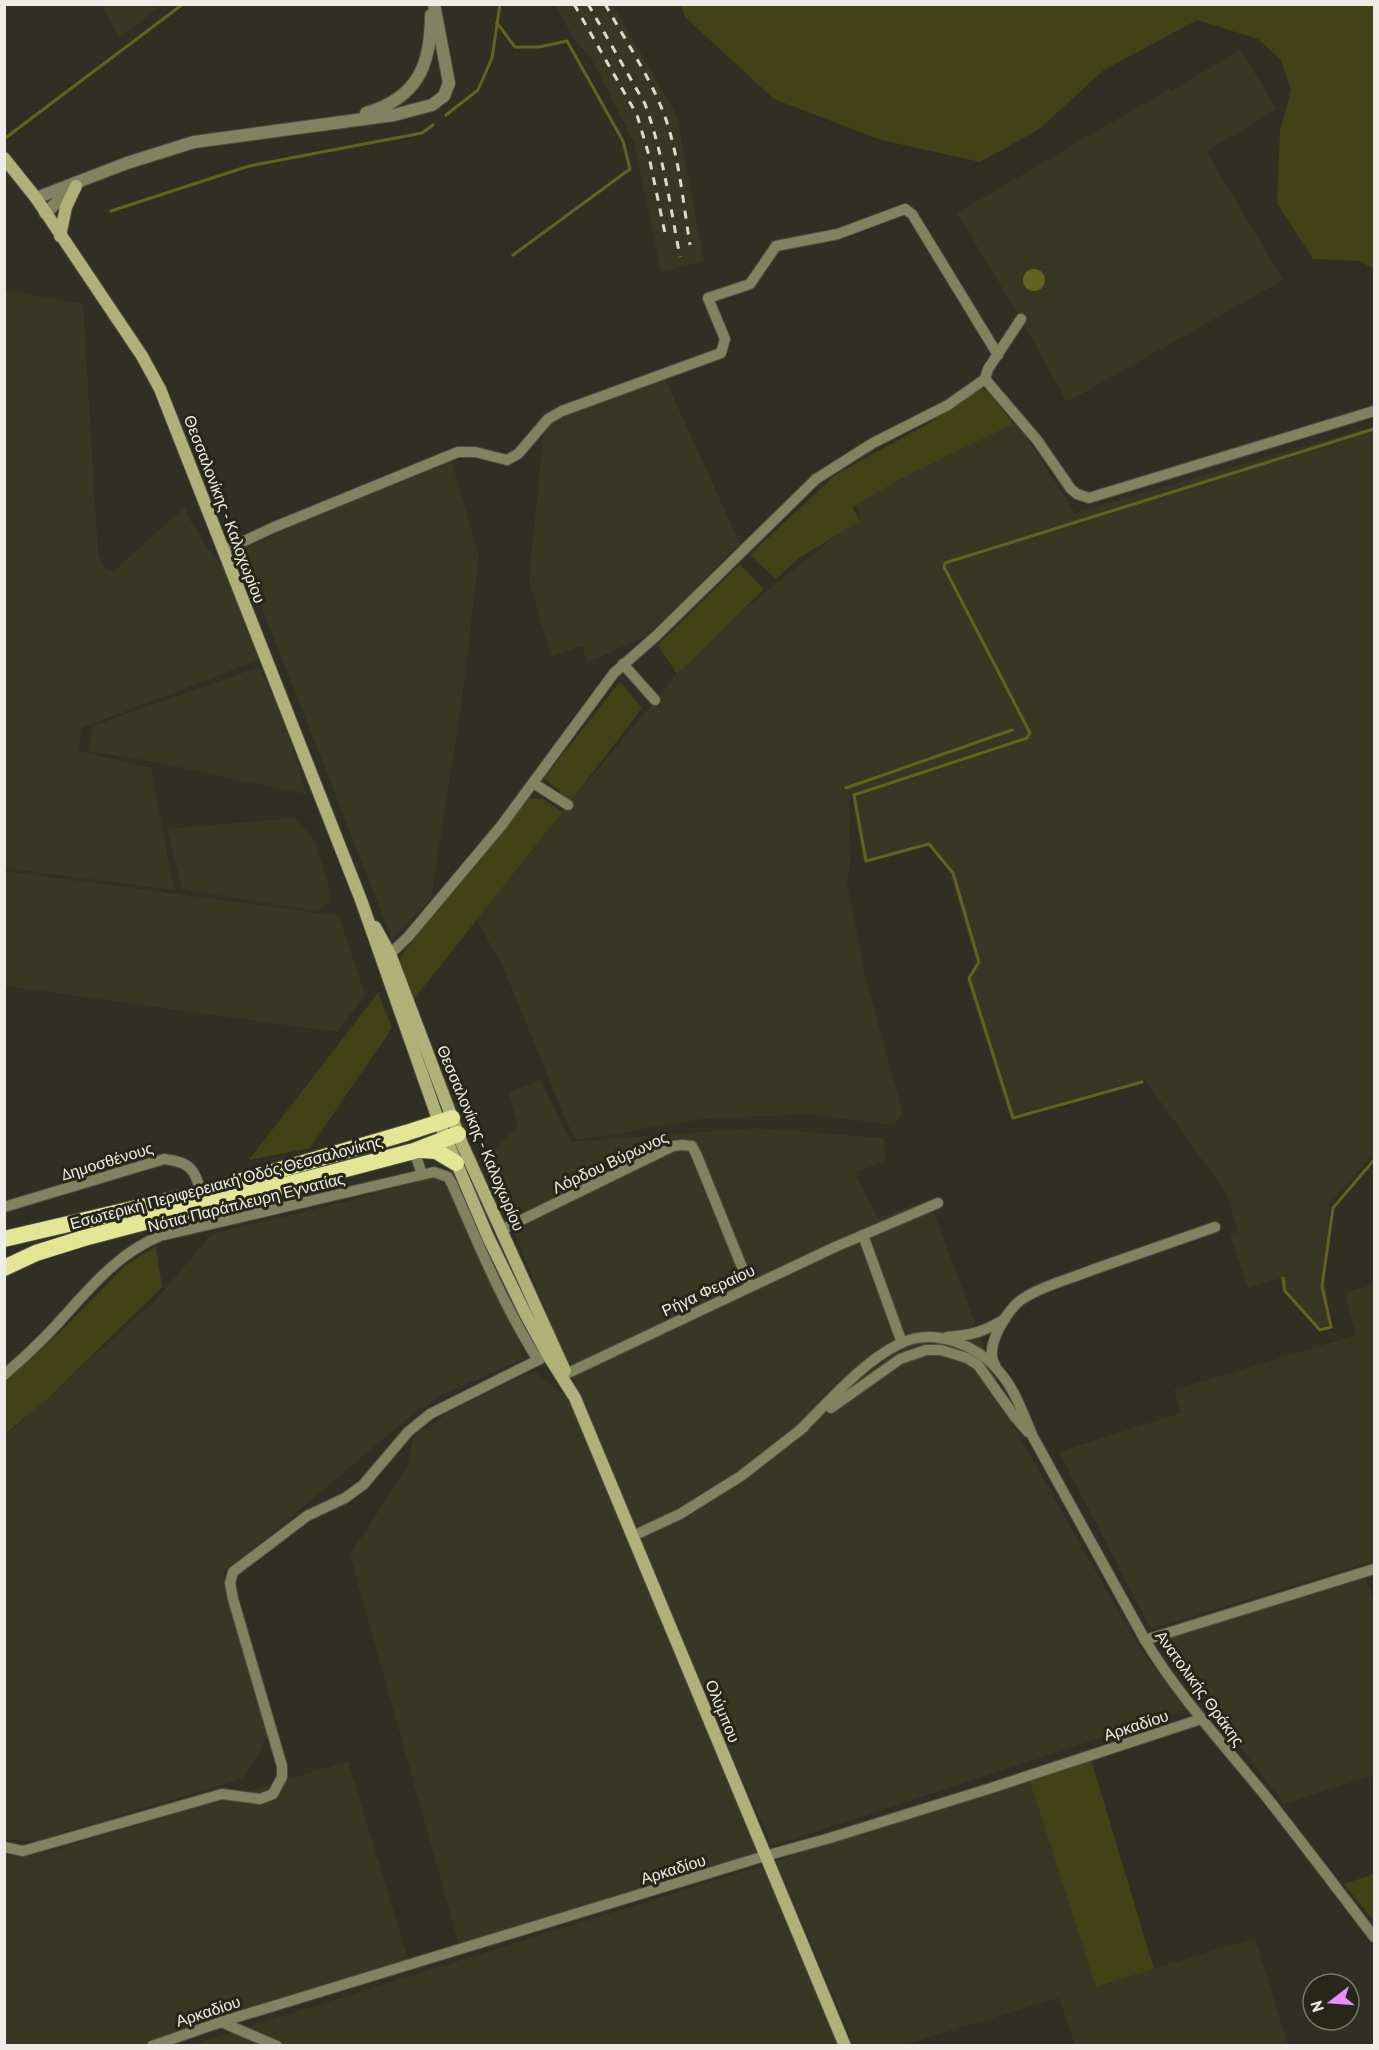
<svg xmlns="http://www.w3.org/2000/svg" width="1379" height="2050" font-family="'PT Sans',sans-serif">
<rect width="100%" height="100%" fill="#2f3023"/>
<!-- built -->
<g fill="#373824">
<path d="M 101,5 L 162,5 L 120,37 Z"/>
<path d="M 556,5 L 613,5 L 677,116 L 704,261 L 661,272 L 634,143 L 591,58 L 572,36 Z"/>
<path d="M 1240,50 L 1277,109 L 1206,151 L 1283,280 L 1067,402 L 1021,319 L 957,213 L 1169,89 L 1171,91 Z"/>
<path d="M 5,290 L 83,304 L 98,553 L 104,568 L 114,571 L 185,507 L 191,522 L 212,555 L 227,571 L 264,658 L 81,728 L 79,751 L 151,768 L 174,890 L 5,868 Z"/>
<path d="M 665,379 L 740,544 L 646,636 L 587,663 L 582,646 L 551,656 L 529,581 L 544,426 L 557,418 Z"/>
<path d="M 1017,422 L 1075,513 L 1374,426 L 1374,1154 L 1329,1204 L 1325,1281 L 1332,1324 L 1317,1329 L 1282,1286 L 1280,1278 L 1248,1288 L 1230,1234 L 1238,1232 L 1226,1193 L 1145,1080 L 1010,1116 L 967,981 L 975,960 L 948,868 L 927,844 L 863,860 L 849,784 L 850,863 L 847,883 L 865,975 L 903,1114 L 893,1125 L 809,1114 L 702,1119 L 578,1140 L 567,1123 L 504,969 L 476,919 L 501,884 L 696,652 L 727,623 L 860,517 L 852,496 Z"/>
<path d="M 449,453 L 479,556 L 462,700 L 431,899 L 392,939 L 240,551 Z"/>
<path d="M 259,667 L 287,728 L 306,794 L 144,760 L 88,751 L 93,726 Z"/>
<path d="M 294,818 L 313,838 L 316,845 L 331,893 L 329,904 L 316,911 L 182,889 L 167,829 Z"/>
<path d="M 5,871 L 339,916 L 365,994 L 338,1032 L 5,986 Z"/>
<path d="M 540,1080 L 571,1142 L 757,1128 L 884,1138 L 885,1161 L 855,1173 L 878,1218 L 929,1200 L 1015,1429 L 1139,1647 L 1186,1710 L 772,1846 L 633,1536 L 598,1434 L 573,1378 L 485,1160 L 518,1125 L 508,1092 Z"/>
<path d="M 434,1177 L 441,1181 L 449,1189 L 517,1337 L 523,1359 L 438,1396 L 409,1417 L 231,1568 L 223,1571 L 269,1734 L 244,1778 L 35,1841 L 5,1840 L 4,1437 L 155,1301 L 212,1234 L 348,1201 Z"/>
<path d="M 1374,1284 L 1374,1561 L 1151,1629 L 1059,1452 L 1181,1413 L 1174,1390 L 1356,1335 L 1345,1293 Z"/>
<path d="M 534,1371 L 569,1399 L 759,1852 L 757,1855 L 460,1948 L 350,1555 L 408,1466 L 413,1437 L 449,1412 Z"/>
<path d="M 1366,1577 L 1374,1603 L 1374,1775 L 1284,1804 L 1160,1641 Z"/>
<path d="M 348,1761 L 409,1962 L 142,2045 L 5,2045 L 4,1854 L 28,1856 L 48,1852 Z"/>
<path d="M 1029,1779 L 1096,1986 L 1255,1938 L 1288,2045 L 1075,2045 L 1059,1998 L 902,2045 L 854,2045 L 776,1861 Z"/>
<path d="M 763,1867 L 766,1869 L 842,2046 L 188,2046 L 751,1869 Z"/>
</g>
<!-- green -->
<g fill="#424217">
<path d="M 681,5 L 1374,5 L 1374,269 L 1359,261 L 1313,259 L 1277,203 L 1280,131 L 1291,90 L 1281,60 L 1258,39 L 1197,20 L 1104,70 L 1038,130 L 980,162 L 881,140 L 774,99 L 685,17 Z"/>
<path d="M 979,389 L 989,391 L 1013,424 L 902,478 L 852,507 L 860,521 L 799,558 L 776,579 L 750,555 L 835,475 L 929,423 Z"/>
<path d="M 740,564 L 764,589 L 677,674 L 658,645 Z"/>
<path d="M 620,682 L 642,708 L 571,801 L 544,778 Z"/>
<path d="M 528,798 L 543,799 L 562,812 L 414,999 L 398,966 L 403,953 Z"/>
<path d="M 378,993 L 392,1028 L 310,1148 L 249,1160 Z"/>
<path d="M 156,1246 L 162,1287 L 47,1399 L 5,1434 L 5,1382 L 58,1334 L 125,1266 Z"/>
<path d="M 1091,1759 L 1154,1969 L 1096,1987 L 1029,1779 Z"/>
<path d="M 1374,1874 L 1374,1921 L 1344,1884 Z"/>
</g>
<!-- water -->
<circle fill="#636320" cx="1034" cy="280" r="11"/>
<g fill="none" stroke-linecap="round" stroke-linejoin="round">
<!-- stream -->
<g stroke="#636320" stroke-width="3">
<path d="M 497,23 L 515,47 L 539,47 L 567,41 L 623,141 L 630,169 L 513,255"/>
<path d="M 446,115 L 478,90 L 492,58 L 500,4"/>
<path d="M 4,139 L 183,4"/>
<path d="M 111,211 L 249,166 L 422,133 L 433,125"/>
<path d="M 846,788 L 1012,730"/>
<path d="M 1142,1082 L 1013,1118 L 969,978 L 979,962 L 953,873 L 929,844 L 866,861 L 854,795 L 1027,738 L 1030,733 L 944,567 L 945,563 L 1374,429"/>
<path d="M 1283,1278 L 1285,1291 L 1320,1330 L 1331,1327 L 1322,1286 L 1333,1208 L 1374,1160"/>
</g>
<defs>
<g id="minor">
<path d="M 985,379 L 1037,440 L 1071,489 L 1077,494 L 1089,498 L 1374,411"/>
<path d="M 223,551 L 272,528 L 458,452 L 475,452 L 507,460 L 518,454 L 548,419 L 562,411 L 721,353 L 725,339 L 708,298 L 750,284 L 776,246 L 838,234 L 905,209 L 912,214 L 998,355"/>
<path d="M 623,664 L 655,700"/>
<path d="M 533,783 L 568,805"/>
<path d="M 390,954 L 408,937 L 501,826 L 614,673 L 656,636 L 816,479 L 873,443 L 948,405 L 985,379 L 988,369 L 1021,319"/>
<path d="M 414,1151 L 422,1174"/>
<path d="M 4,1207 L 164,1159 C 189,1162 195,1168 201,1193"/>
<path d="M 501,1230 L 673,1146 L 682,1145 L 692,1146 L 697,1156 L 750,1287"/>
<path d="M 863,1235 L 902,1343"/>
<path d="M 947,1337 C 973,1335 983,1332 1005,1319"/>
<path d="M 995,1365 C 983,1348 1008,1307 1024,1298 C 1044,1285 1070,1279 1092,1270 C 1133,1256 1174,1241 1215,1227"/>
<path d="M 566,1374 L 835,1247 L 938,1203"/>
<path d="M 4,1375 C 18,1363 32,1350 45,1337 C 80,1301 112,1255 160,1236 L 434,1172 L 448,1177 L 452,1184 C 478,1243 503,1305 538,1360 L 544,1357"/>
<path d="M 831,1408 L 900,1359 L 926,1350 L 941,1350 L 967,1358 L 978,1365 L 1015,1417 L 1028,1432"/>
<path d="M 799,1431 C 830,1401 861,1363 899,1344 C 934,1326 980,1346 1002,1375 C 1016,1392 1024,1416 1033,1437 L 1145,1640 C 1180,1698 1226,1747 1268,1799 C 1304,1845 1339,1891 1374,1937"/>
<path d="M 633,1536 L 680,1514 L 741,1476 L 804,1427"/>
<path d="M 1145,1640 L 1374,1569"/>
<path d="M 4,1847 L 23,1851 L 222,1794 L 260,1799 L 273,1794 L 282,1777 L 282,1766 L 233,1599 L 230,1583 L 233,1572 L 307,1516 L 345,1498 L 363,1485 L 408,1432 L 430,1414 L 538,1360"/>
<path d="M 221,2022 L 277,2046"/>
<path d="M 152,2046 L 221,2022 L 765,1856 L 830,1838 L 988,1789 L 1201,1719"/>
</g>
<g id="tertiary">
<path d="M 366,113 C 417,98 431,66 431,15"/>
<path d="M 36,198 L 127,163 L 194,142 L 394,115 L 432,105 L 444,96 L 449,83 L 434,4"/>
<path d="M 45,213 L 76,186"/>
</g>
<g id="secondary">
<path d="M 4,158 L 36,198 L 142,356 L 160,389 L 361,900 L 439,1122 L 488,1237 L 526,1315 L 548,1355 L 575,1398 L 845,2046"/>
<path d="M 60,236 L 66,207 L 76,186"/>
<path d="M 375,927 L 390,954 L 462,1144 L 565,1371"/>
</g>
<g id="trunk">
<path d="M 421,1150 L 436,1151 L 456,1163"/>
<path d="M 4,1239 L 201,1193 L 406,1133 L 452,1118"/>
<path d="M 4,1268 L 36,1253 L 84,1238 L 414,1151 L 458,1134"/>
</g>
</defs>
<!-- minor casing -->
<use href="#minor" stroke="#4d4e42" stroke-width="12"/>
<!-- tertiary casing -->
<use href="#tertiary" stroke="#4d4e42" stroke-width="14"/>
<!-- secondary casing -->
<use href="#secondary" stroke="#4d4e42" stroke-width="14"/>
<!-- trunk casing -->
<use href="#trunk" stroke="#4d4e42" stroke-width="18"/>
<!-- minor -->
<use href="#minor" stroke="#81825f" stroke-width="10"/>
<!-- tertiary -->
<use href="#tertiary" stroke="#81825f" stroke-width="12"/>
<!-- secondary -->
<use href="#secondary" stroke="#afb179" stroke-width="12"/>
<!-- trunk -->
<use href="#trunk" stroke="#e4e695" stroke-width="16"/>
<!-- rail -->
<g stroke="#dadad2" stroke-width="3" stroke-dasharray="8 8" stroke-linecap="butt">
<path d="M 574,4 L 637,115 L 648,152 L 666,238"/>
<path d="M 588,4 L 645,104 C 663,153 670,205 680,257"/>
<path d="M 605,4 C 625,40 649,75 664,114 C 679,155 683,202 690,245"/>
</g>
</g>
<g text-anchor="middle" stroke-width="6" stroke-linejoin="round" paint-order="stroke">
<!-- street labels -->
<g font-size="16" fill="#edede5" stroke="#262619">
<text transform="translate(225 509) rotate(69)" y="6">Θεσσαλονίκης - Καλοχωρίου</text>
<text transform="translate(481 1138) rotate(67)" y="6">Θεσσαλονίκης - Καλοχωρίου</text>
<text transform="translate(107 1161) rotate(-17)" y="6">Δημοσθένους</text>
<text transform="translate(610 1162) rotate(-25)" y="6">Λόρδου Βύρωνος</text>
<text transform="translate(226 1182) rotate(-15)" y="6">Εσωτερική Περιφερειακή Οδός Θεσσαλονίκης</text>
<text transform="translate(246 1202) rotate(-14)" y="6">Νότια Παράπλευρη Εγνατίας</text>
<text transform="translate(708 1290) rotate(-25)" y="6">Ρήγα Φεραίου</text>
<text transform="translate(1200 1688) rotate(54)" y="6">Ανατολικής Θράκης</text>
<text transform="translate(723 1711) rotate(68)" y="6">Ολύμπου</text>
<text transform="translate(1136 1725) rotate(-18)" y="6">Αρκαδίου</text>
<text transform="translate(673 1869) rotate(-17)" y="6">Αρκαδίου</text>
<text transform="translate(208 2011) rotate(-18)" y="6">Αρκαδίου</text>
</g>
</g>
<!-- border -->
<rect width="1379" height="2050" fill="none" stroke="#edede5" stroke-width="12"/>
<!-- north arrow -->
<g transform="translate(1331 2002) rotate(253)"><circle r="28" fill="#262619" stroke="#76766b" stroke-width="1.5"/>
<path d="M0-4.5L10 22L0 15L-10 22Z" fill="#e88eff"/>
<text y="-9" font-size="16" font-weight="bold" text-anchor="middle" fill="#edede5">N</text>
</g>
</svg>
